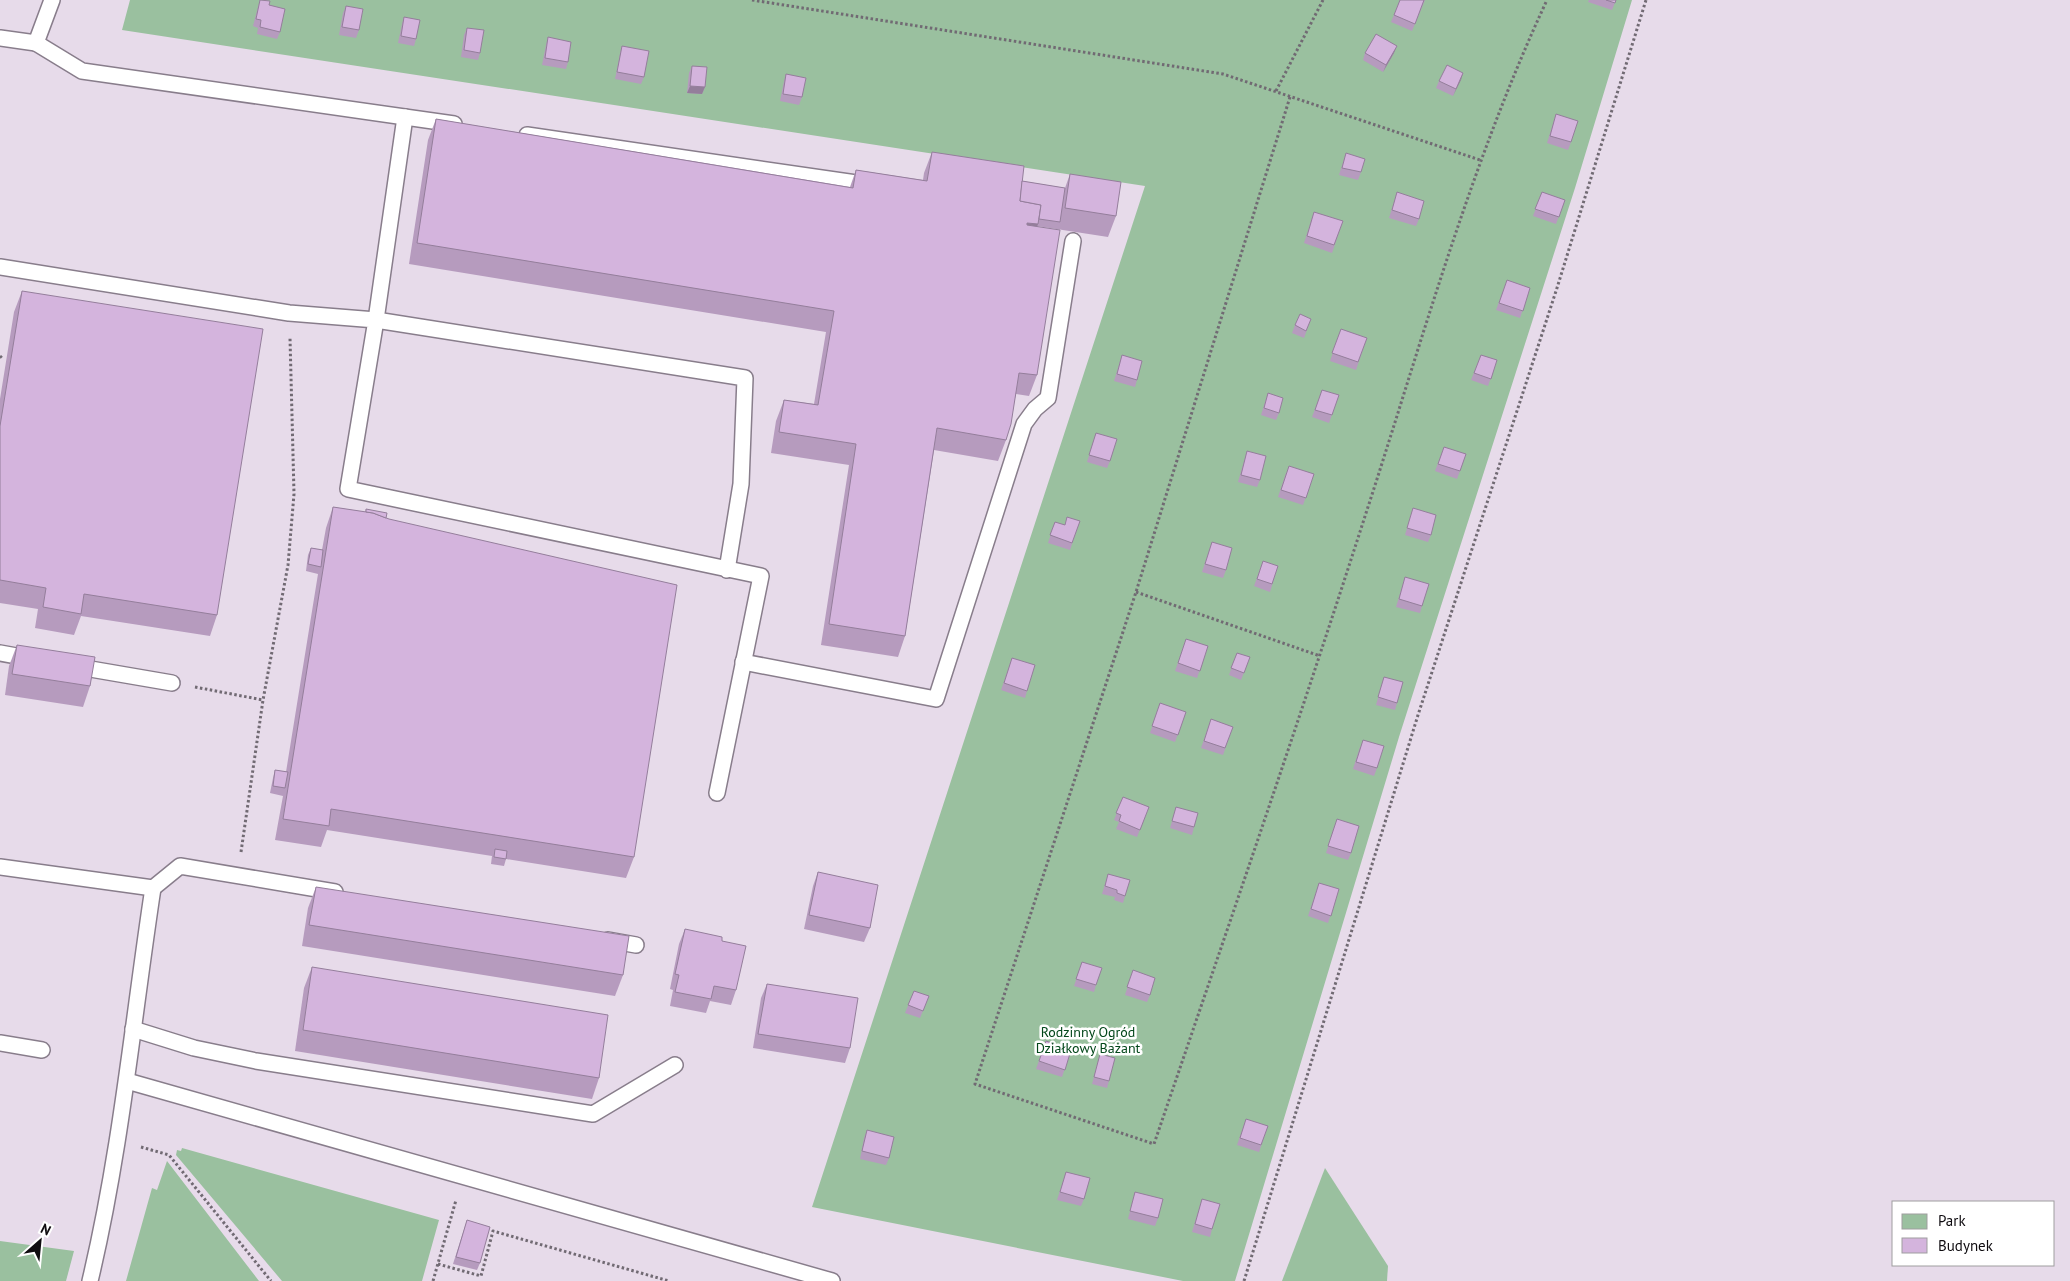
<svg xmlns="http://www.w3.org/2000/svg" width="2070" height="1281" font-family="'PT Sans',sans-serif">
<rect width="100%" height="100%" fill="#e7dbea"/>
<!-- green -->
<g fill="#9ac09f">
<path d="M 130,0 L 1632,0 L 1575,188 L 1399,737 L 1235,1281 L 1183,1281 L 812,1207 L 1145,186 L 122,30 Z"/>
<path d="M 182,1148 L 439,1220 L 422,1281 L 282,1281 L 176,1155 L 177,1150 L 181,1151 Z"/>
<path d="M 167,1161 L 259,1281 L 126,1281 L 152,1188 L 157,1190 Z"/>
<path d="M 1325,1168 L 1388,1266 L 1387,1281 L 1282,1281 Z"/>
<path d="M 0,1241 L 74,1251 L 66,1281 L 0,1281 Z"/>
</g>
<g fill="none" stroke-linecap="round" stroke-linejoin="round">
<defs>
<g id="lane">
<path d="M 52,0 L 36,43 L 82,71 L 454,124"/>
<path d="M 0,38 L 36,43"/>
<path d="M 405,117 L 376,320 L 745,378 L 741,484 L 727,570"/>
<path d="M 527,135 L 870,185"/>
<path d="M 0,267 L 289,313 L 376,320 L 348,489 L 761,576 L 717,793"/>
<path d="M 0,653 L 33,659"/>
<path d="M 743,662 L 936,699 L 1024,424 L 1035,409 L 1048,398 L 1073,241"/>
<path d="M 73,666 L 172,683"/>
<path d="M 0,867 L 153,888 L 180,866 L 335,892"/>
<path d="M 608,940 L 636,945"/>
<path d="M 133,1029 L 194,1048 L 256,1061 L 593,1114 L 675,1065"/>
<path d="M 0,1043 L 42,1050"/>
<path d="M 127,1081 L 832,1281"/>
<path d="M 90,1281 C 121,1151 133,1019 153,888"/>
</g>
</defs>
<!-- lane casing -->
<use href="#lane" stroke="#887d8b" stroke-width="18"/>
<!-- path -->
<g stroke="#716a73" stroke-width="3" stroke-dasharray="2.5 2.5" stroke-linecap="butt">
<path d="M 752,0 L 1223,74 L 1480,160"/>
<path d="M 1276,91 L 1323,0"/>
<path d="M 1290,97 L 1136,592 L 975,1084 L 1154,1144 C 1226,933 1299,722 1367,510 C 1423,338 1471,163 1547,0"/>
<path d="M 0,356 L 3,359"/>
<path d="M 1136,592 L 1320,656"/>
<path d="M 195,687 L 263,700"/>
<path d="M 241,852 L 263,700 L 288,565 L 294,494 L 290,338"/>
<path d="M 141,1147 L 169,1155 L 271,1281"/>
<path d="M 438,1264 L 481,1276 L 493,1231 L 669,1281"/>
<path d="M 433,1281 L 456,1200"/>
<path d="M 1244,1281 L 1418,715 L 1557,288 L 1646,0"/>
</g>
<!-- lane -->
<use href="#lane" stroke="#fff" stroke-width="15"/>
</g>
<!-- wall -->
<g fill="#b69bbe">
<path d="M 260,0 L 269,5 L 280,32 L 277,39 L 257,34 L 258,28 L 253,26 L 258,7 Z"/>
<path d="M 1400,0 L 1425,0 L 1412,31 L 1391,22 Z"/>
<path d="M 1589,0 L 1616,0 L 1612,10 L 1588,2 Z"/>
<path d="M 346,6 L 359,30 L 356,38 L 339,35 L 343,13 Z"/>
<path d="M 404,17 L 416,39 L 414,46 L 398,43 L 402,24 Z"/>
<path d="M 467,28 L 480,53 L 478,60 L 461,57 L 464,35 Z"/>
<path d="M 548,37 L 568,62 L 566,69 L 542,65 L 546,45 Z"/>
<path d="M 622,46 L 644,77 L 641,84 L 615,79 L 620,54 Z"/>
<path d="M 1365,53 L 1394,53 L 1383,72 L 1363,60 Z"/>
<path d="M 692,66 L 705,87 L 702,94 L 687,93 L 689,73 Z"/>
<path d="M 1463,73 L 1453,96 L 1436,88 L 1439,81 Z"/>
<path d="M 786,74 L 802,97 L 799,105 L 780,101 L 784,81 Z"/>
<path d="M 1556,114 L 1571,142 L 1568,150 L 1547,143 Z"/>
<path d="M 436,119 L 850,187 L 856,170 L 923,180 L 924,173 L 932,152 L 1022,181 L 1065,188 L 1070,174 L 1116,216 L 1108,237 L 1037,226 L 1037,375 L 1029,396 L 1016,394 L 1006,440 L 998,461 L 934,450 L 905,636 L 898,657 L 821,645 L 849,465 L 771,453 L 776,421 L 784,400 L 814,404 L 826,332 L 409,264 L 428,140 Z"/>
<path d="M 1346,153 L 1361,172 L 1358,180 L 1339,175 Z"/>
<path d="M 1397,192 L 1419,219 L 1416,226 L 1389,218 Z"/>
<path d="M 1542,192 L 1565,200 L 1556,224 L 1533,216 Z"/>
<path d="M 1314,212 L 1343,221 L 1332,253 L 1304,243 Z"/>
<path d="M 1507,280 L 1530,288 L 1520,318 L 1496,310 Z"/>
<path d="M 22,291 L 217,615 L 210,636 L 81,616 L 74,635 L 35,628 L 38,609 L 0,603 L 0,399 L 14,312 Z"/>
<path d="M 1311,319 L 1304,338 L 1292,333 L 1295,325 Z"/>
<path d="M 1341,329 L 1367,338 L 1356,370 L 1330,361 Z"/>
<path d="M 1122,355 L 1137,380 L 1135,387 L 1114,381 Z"/>
<path d="M 1481,355 L 1497,360 L 1488,386 L 1471,380 Z"/>
<path d="M 1322,390 L 1339,395 L 1329,423 L 1312,417 Z"/>
<path d="M 1268,393 L 1279,413 L 1276,420 L 1261,415 Z"/>
<path d="M 1094,440 L 1110,461 L 1107,468 L 1087,462 Z"/>
<path d="M 1444,447 L 1466,454 L 1457,479 L 1435,471 Z"/>
<path d="M 1247,451 L 1260,480 L 1257,487 L 1238,482 Z"/>
<path d="M 1286,473 L 1314,474 L 1303,505 L 1278,497 Z"/>
<path d="M 333,507 L 365,512 L 366,509 L 386,518 L 634,857 L 626,878 L 506,859 L 504,866 L 491,864 L 492,856 L 327,830 L 321,847 L 275,840 L 283,796 L 270,793 L 273,778 L 275,770 L 286,772 L 318,574 L 306,571 L 308,555 L 311,548 L 322,550 L 326,528 Z"/>
<path d="M 1413,508 L 1431,535 L 1428,542 L 1405,535 Z"/>
<path d="M 1080,521 L 1070,550 L 1048,543 L 1055,522 L 1064,525 Z"/>
<path d="M 1212,542 L 1226,570 L 1223,578 L 1202,572 Z"/>
<path d="M 1263,561 L 1278,566 L 1270,592 L 1254,586 Z"/>
<path d="M 1405,577 L 1422,606 L 1420,613 L 1396,607 Z"/>
<path d="M 1186,639 L 1208,646 L 1197,678 L 1175,671 Z"/>
<path d="M 17,645 L 90,686 L 83,707 L 5,695 L 9,666 Z"/>
<path d="M 1237,653 L 1250,657 L 1241,680 L 1229,675 Z"/>
<path d="M 1012,658 L 1027,691 L 1025,698 L 1001,690 Z"/>
<path d="M 1384,677 L 1397,703 L 1395,710 L 1376,705 Z"/>
<path d="M 1160,703 L 1186,712 L 1175,742 L 1150,733 Z"/>
<path d="M 1211,719 L 1233,727 L 1223,755 L 1201,748 Z"/>
<path d="M 1360,747 L 1377,768 L 1374,776 L 1353,769 Z"/>
<path d="M 1123,797 L 1146,815 L 1137,837 L 1116,829 L 1119,822 L 1114,820 Z"/>
<path d="M 1176,807 L 1194,827 L 1192,835 L 1170,828 Z"/>
<path d="M 1334,827 L 1351,853 L 1348,860 L 1326,853 Z"/>
<path d="M 818,872 L 870,928 L 864,942 L 804,929 L 813,886 Z"/>
<path d="M 1108,874 L 1125,896 L 1123,903 L 1114,900 L 1115,897 L 1102,894 Z"/>
<path d="M 1319,883 L 1339,889 L 1328,923 L 1308,916 Z"/>
<path d="M 316,887 L 623,975 L 615,996 L 302,946 L 308,908 Z"/>
<path d="M 685,929 L 736,990 L 731,1005 L 710,1001 L 706,1013 L 670,1006 L 673,990 L 670,989 L 679,944 Z"/>
<path d="M 1082,962 L 1096,985 L 1094,992 L 1074,986 Z"/>
<path d="M 312,967 L 599,1078 L 592,1099 L 295,1051 L 304,988 Z"/>
<path d="M 1133,970 L 1150,995 L 1147,1002 L 1125,995 Z"/>
<path d="M 767,984 L 850,1048 L 845,1063 L 753,1048 L 761,998 Z"/>
<path d="M 914,991 L 929,996 L 920,1018 L 905,1013 Z"/>
<path d="M 1046,1041 L 1071,1050 L 1062,1077 L 1036,1069 Z"/>
<path d="M 1100,1054 L 1109,1081 L 1107,1088 L 1092,1084 Z"/>
<path d="M 1246,1119 L 1268,1126 L 1259,1152 L 1237,1145 Z"/>
<path d="M 867,1130 L 889,1158 L 886,1165 L 860,1159 L 864,1138 Z"/>
<path d="M 1066,1172 L 1084,1199 L 1081,1206 L 1057,1200 Z"/>
<path d="M 1135,1192 L 1158,1218 L 1155,1226 L 1128,1219 Z"/>
<path d="M 1202,1199 L 1212,1229 L 1210,1237 L 1192,1232 Z"/>
<path d="M 467,1220 L 480,1263 L 477,1270 L 453,1264 Z"/>
</g>
<!-- shaded-wall -->
<g fill="#947e9b">
<path d="M 1397,46 L 1394,53 L 1383,72 L 1386,65 Z"/>
<path d="M 1463,73 L 1461,80 L 1453,96 L 1456,89 Z"/>
<path d="M 690,86 L 705,87 L 702,94 L 687,93 Z"/>
<path d="M 1027,223 L 1038,224 L 1031,245 Z"/>
</g>
<!-- building -->
<g fill="#d4b4dd" stroke="#947e9b">
<path d="M 260,0 L 270,1 L 269,5 L 285,9 L 280,32 L 260,27 L 261,20 L 256,19 Z"/>
<path d="M 1400,0 L 1424,0 L 1415,24 L 1394,15 Z"/>
<path d="M 1606,0 L 1616,0 L 1615,3 Z"/>
<path d="M 346,6 L 363,9 L 359,30 L 342,27 Z"/>
<path d="M 404,17 L 420,20 L 416,39 L 401,36 Z"/>
<path d="M 467,28 L 484,30 L 480,53 L 464,50 Z"/>
<path d="M 1376,34 L 1397,46 L 1386,65 L 1365,53 Z"/>
<path d="M 548,37 L 571,42 L 568,62 L 545,58 Z"/>
<path d="M 622,46 L 649,51 L 644,77 L 617,72 Z"/>
<path d="M 1447,65 L 1463,73 L 1456,89 L 1439,81 Z"/>
<path d="M 692,66 L 707,67 L 705,87 L 690,86 Z"/>
<path d="M 786,74 L 806,78 L 802,97 L 783,94 Z"/>
<path d="M 1556,114 L 1578,121 L 1571,142 L 1550,136 Z"/>
<path d="M 436,119 L 853,188 L 856,170 L 927,181 L 932,152 L 1024,166 L 1020,201 L 1041,205 L 1038,224 L 1027,223 L 1027,225 L 1060,230 L 1037,375 L 1019,373 L 1011,424 L 1006,440 L 937,428 L 905,636 L 829,624 L 856,444 L 779,432 L 784,400 L 818,405 L 834,311 L 417,243 Z"/>
<path d="M 1346,153 L 1365,159 L 1361,172 L 1342,168 Z"/>
<path d="M 1070,174 L 1121,182 L 1116,216 L 1065,208 Z"/>
<path d="M 1022,181 L 1065,188 L 1060,222 L 1039,219 L 1041,205 L 1020,201 Z"/>
<path d="M 1397,192 L 1424,201 L 1419,219 L 1392,210 Z"/>
<path d="M 1542,192 L 1565,200 L 1559,217 L 1535,209 Z"/>
<path d="M 1314,212 L 1343,221 L 1334,245 L 1307,236 Z"/>
<path d="M 1507,280 L 1530,288 L 1523,311 L 1499,303 Z"/>
<path d="M 22,291 L 263,329 L 217,615 L 84,594 L 81,614 L 43,607 L 46,588 L 0,580 L 0,426 Z"/>
<path d="M 1300,314 L 1311,319 L 1306,331 L 1295,325 Z"/>
<path d="M 1341,329 L 1367,338 L 1358,362 L 1332,353 Z"/>
<path d="M 1122,355 L 1142,361 L 1137,380 L 1117,374 Z"/>
<path d="M 1481,355 L 1497,360 L 1491,379 L 1474,373 Z"/>
<path d="M 1322,390 L 1339,395 L 1332,415 L 1315,410 Z"/>
<path d="M 1268,393 L 1283,398 L 1279,413 L 1264,408 Z"/>
<path d="M 1096,433 L 1117,439 L 1110,461 L 1089,455 Z"/>
<path d="M 1444,447 L 1466,454 L 1460,471 L 1438,464 Z"/>
<path d="M 1247,451 L 1266,456 L 1260,480 L 1241,475 Z"/>
<path d="M 1289,466 L 1314,474 L 1306,498 L 1281,490 Z"/>
<path d="M 333,507 L 373,513 L 389,519 L 677,585 L 634,857 L 331,809 L 329,826 L 283,819 Z"/>
<path d="M 1413,508 L 1436,515 L 1431,535 L 1407,528 Z"/>
<path d="M 366,509 L 387,513 L 386,518 L 373,513 L 366,512 Z"/>
<path d="M 1067,517 L 1080,521 L 1072,543 L 1050,535 L 1055,522 L 1065,525 Z"/>
<path d="M 1212,542 L 1232,548 L 1226,570 L 1205,564 Z"/>
<path d="M 311,548 L 323,550 L 321,567 L 308,564 Z"/>
<path d="M 1263,561 L 1278,566 L 1272,584 L 1257,579 Z"/>
<path d="M 1405,577 L 1429,584 L 1422,606 L 1399,599 Z"/>
<path d="M 1186,639 L 1208,646 L 1200,671 L 1178,663 Z"/>
<path d="M 17,645 L 95,657 L 90,686 L 12,674 Z"/>
<path d="M 1237,653 L 1250,657 L 1244,673 L 1231,668 Z"/>
<path d="M 1012,658 L 1035,665 L 1027,691 L 1004,683 Z"/>
<path d="M 1384,677 L 1403,682 L 1397,703 L 1378,697 Z"/>
<path d="M 1160,703 L 1186,712 L 1178,735 L 1152,726 Z"/>
<path d="M 1211,719 L 1233,727 L 1225,748 L 1204,741 Z"/>
<path d="M 1363,740 L 1384,746 L 1377,768 L 1356,762 Z"/>
<path d="M 275,770 L 288,772 L 285,788 L 273,786 Z"/>
<path d="M 1123,797 L 1149,807 L 1140,830 L 1119,821 L 1121,815 L 1116,813 Z"/>
<path d="M 1176,807 L 1198,813 L 1194,827 L 1172,821 Z"/>
<path d="M 1337,819 L 1359,826 L 1351,853 L 1328,846 Z"/>
<path d="M 495,849 L 507,851 L 506,859 L 494,857 Z"/>
<path d="M 818,872 L 878,885 L 870,928 L 809,915 Z"/>
<path d="M 1108,874 L 1130,880 L 1125,896 L 1117,893 L 1117,890 L 1105,886 Z"/>
<path d="M 1319,883 L 1339,889 L 1331,916 L 1311,909 Z"/>
<path d="M 316,887 L 629,936 L 623,975 L 309,925 Z"/>
<path d="M 685,929 L 722,937 L 722,941 L 746,946 L 736,990 L 714,986 L 711,999 L 675,992 L 679,975 L 675,974 Z"/>
<path d="M 1082,962 L 1102,968 L 1096,985 L 1076,979 Z"/>
<path d="M 312,967 L 608,1015 L 599,1078 L 303,1030 Z"/>
<path d="M 1133,970 L 1155,978 L 1150,995 L 1127,987 Z"/>
<path d="M 767,984 L 858,998 L 850,1048 L 758,1034 Z"/>
<path d="M 914,991 L 929,996 L 923,1011 L 908,1005 Z"/>
<path d="M 1046,1041 L 1071,1050 L 1065,1070 L 1039,1061 Z"/>
<path d="M 1100,1054 L 1115,1058 L 1109,1081 L 1094,1077 Z"/>
<path d="M 1246,1119 L 1268,1126 L 1261,1145 L 1240,1138 Z"/>
<path d="M 867,1130 L 894,1137 L 889,1158 L 862,1151 Z"/>
<path d="M 1066,1172 L 1090,1178 L 1084,1199 L 1060,1192 Z"/>
<path d="M 1135,1192 L 1163,1199 L 1158,1218 L 1130,1211 Z"/>
<path d="M 1202,1199 L 1220,1204 L 1212,1229 L 1195,1224 Z"/>
<path d="M 467,1220 L 490,1227 L 480,1263 L 456,1257 Z"/>
</g>
<g text-anchor="middle" stroke-width="5" stroke-linejoin="round" paint-order="stroke">
<!-- park labels -->
<g font-size="14" fill="#024619" stroke="#fff">
<text x="1088" y="1037">Rodzinny Ogród<tspan x="1088" dy="16">Działkowy Bażant</tspan></text>
</g>
</g>
<!-- legend -->
<rect x="1892" y="1201" width="162" height="65" fill="#ffffff" stroke="#9f9e9f"/>
<rect x="1902" y="1214" width="25" height="15" fill="#9ac09f" stroke="#9f9e9f"/>
<text x="1938" y="1226" font-size="15" fill="#0f0c10">Park</text>
<rect x="1902" y="1238" width="25" height="15" fill="#d4b4dd" stroke="#9f9e9f"/>
<text x="1938" y="1251" font-size="15" fill="#0f0c10">Budynek</text>
<!-- north arrow -->
<g transform="translate(40 1241) rotate(27)" stroke="#ffffff" stroke-width="4" paint-order="stroke">
<path d="M0-4L9 19L0 12L-9 19Z" fill="#0f0c10"/>
<text y="-8" font-size="14" font-weight="bold" text-anchor="middle" fill="#0f0c10">N</text>
</g>
</svg>
